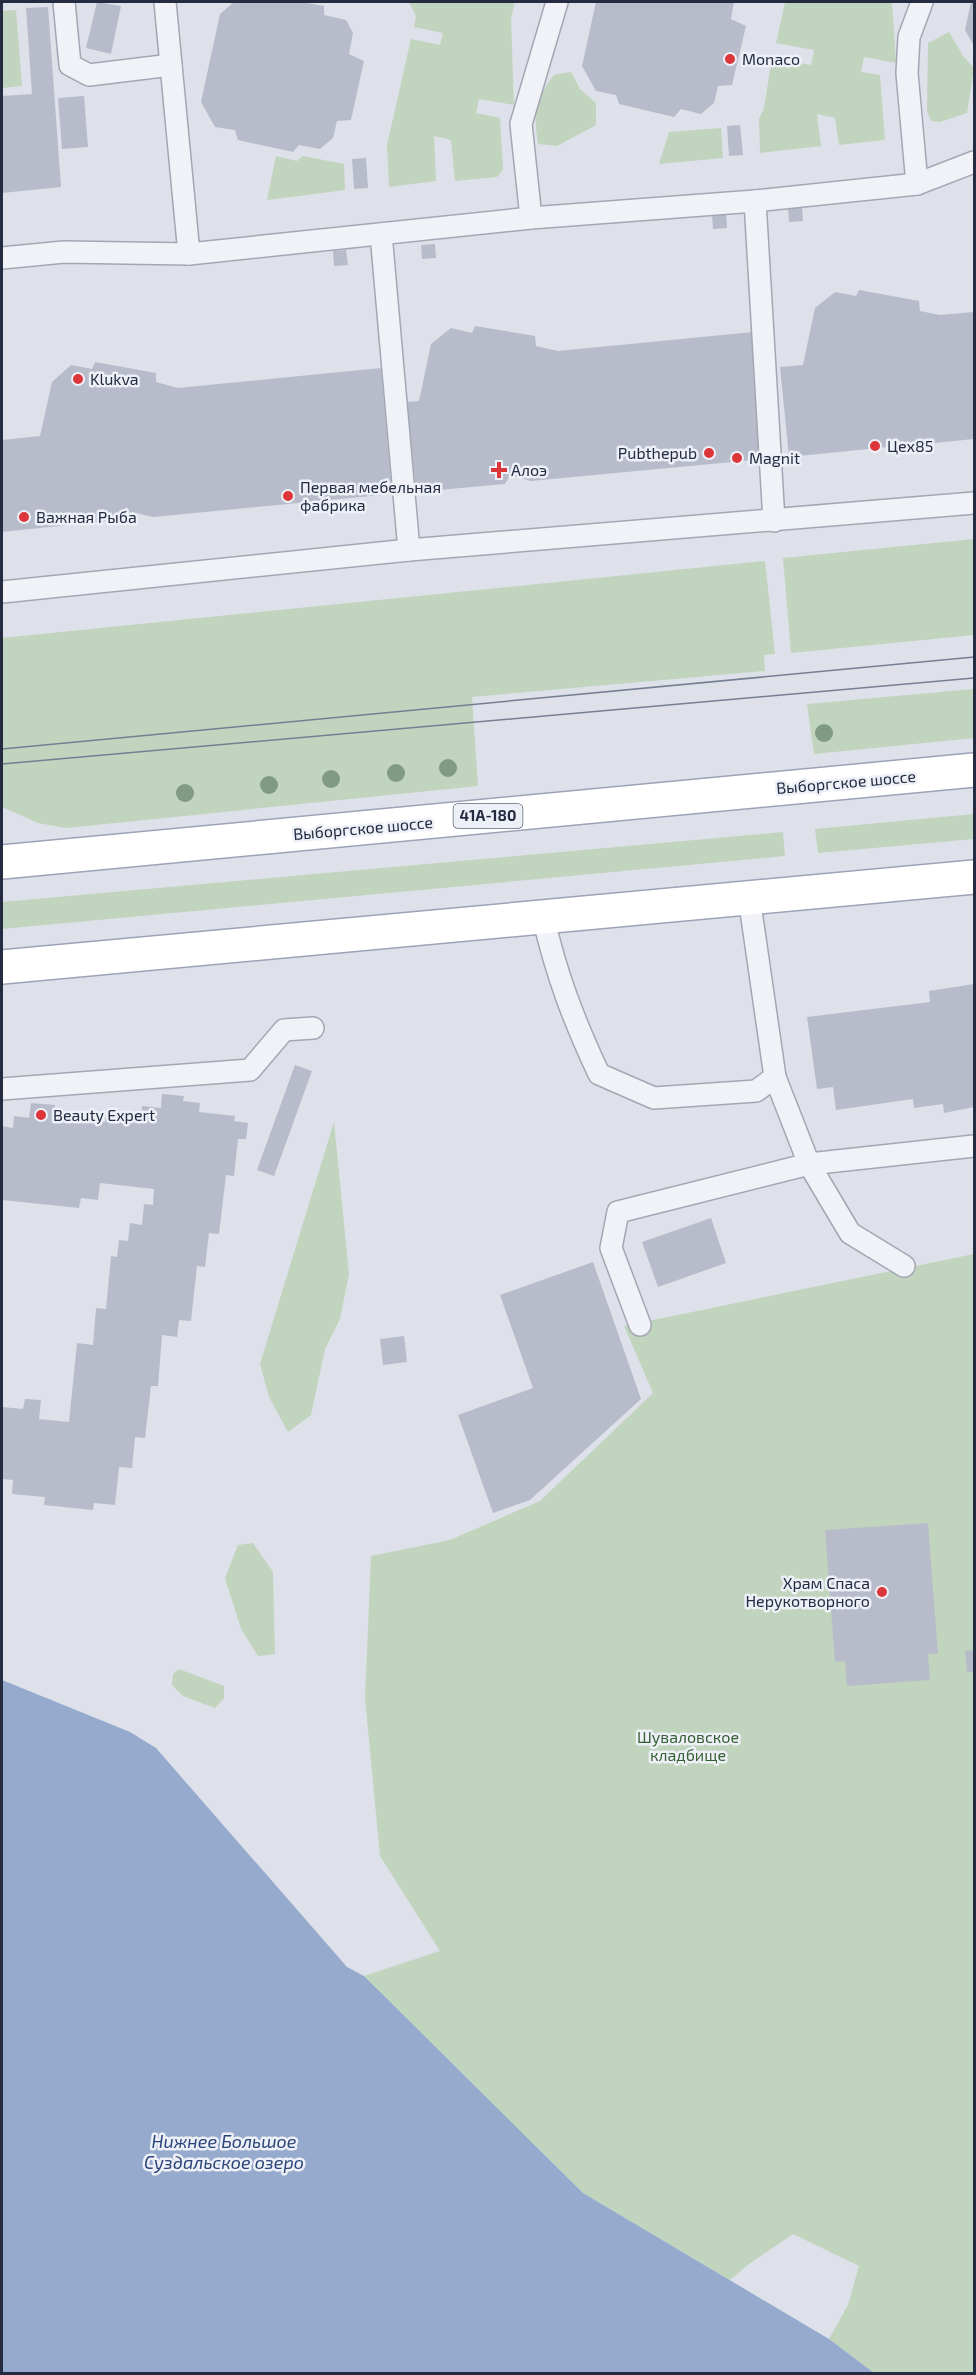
<svg xmlns="http://www.w3.org/2000/svg" width="976" height="2375" font-family="'Exo 2',sans-serif">
<rect width="100%" height="100%" fill="#dee1e9"/>
<!-- green -->
<g fill="#c1d4be">
<path d="M 409,2 L 515,2 L 511,19 L 514,105 L 479,99 L 476,113 L 500,118 L 503,170 L 497,177 L 455,181 L 451,140 L 434,136 L 436,181 L 389,187 L 387,145 L 411,39 L 440,45 L 443,33 L 414,27 L 416,16 Z"/>
<path d="M 785,2 L 892,2 L 896,63 L 864,57 L 861,72 L 880,75 L 885,140 L 839,145 L 835,118 L 817,114 L 821,146 L 760,153 L 759,119 L 764,108 L 772,58 L 811,65 L 814,50 L 776,43 Z"/>
<path d="M 16,10 L 22,86 L 2,88 L 2,11 Z"/>
<path d="M 949,32 L 963,56 L 974,68 L 967,113 L 940,122 L 931,121 L 927,111 L 928,43 Z"/>
<path d="M 571,72 L 580,89 L 596,103 L 596,125 L 557,146 L 538,144 C 534,113 533,101 554,75 Z"/>
<path d="M 721,128 L 723,158 L 659,164 L 669,132 Z"/>
<path d="M 276,156 L 297,161 L 303,156 L 344,164 L 345,190 L 267,200 Z"/>
<path d="M 974,539 L 974,635 L 791,653 L 783,558 Z"/>
<path d="M 765,561 L 775,654 L 764,655 L 765,671 L 472,697 L 478,786 L 66,828 L 38,823 L 2,807 L 2,638 Z"/>
<path d="M 974,689 L 974,738 L 814,754 L 807,704 Z"/>
<path d="M 974,814 L 974,839 L 818,853 L 815,829 Z"/>
<path d="M 783,832 L 785,856 L 2,929 L 2,902 Z"/>
<path d="M 334,1122 L 349,1274 L 340,1319 L 325,1349 L 311,1415 L 288,1432 L 269,1397 L 260,1364 Z"/>
<path d="M 974,1254 L 974,2373 L 874,2373 L 829,2339 L 848,2305 L 859,2266 L 793,2234 L 749,2264 L 730,2280 L 583,2193 L 364,1976 L 440,1951 L 380,1856 L 365,1698 L 371,1556 L 450,1540 L 540,1501 L 653,1393 L 624,1326 Z"/>
<path d="M 253,1543 L 273,1572 L 275,1654 L 258,1656 L 241,1629 L 225,1578 L 238,1545 Z"/>
<path d="M 179,1669 L 224,1686 L 224,1698 L 215,1708 L 183,1696 L 172,1685 L 173,1674 Z"/>
</g>
<!-- water -->
<path fill="#95aacd" d="M 2,1680 L 130,1732 L 156,1748 L 347,1967 L 364,1976 L 583,2193 L 829,2339 L 874,2373 L 2,2373 Z"/>
<!-- building -->
<g fill="#b8bcca">
<path d="M 97,2 L 121,6 L 111,54 L 86,48 Z"/>
<path d="M 234,2 L 301,2 L 324,6 L 324,15 L 346,20 L 353,33 L 349,54 L 364,61 L 351,120 L 337,121 L 333,138 L 320,149 L 299,145 L 293,152 L 238,140 L 235,130 L 215,127 L 201,102 L 220,14 Z"/>
<path d="M 596,2 L 734,2 L 731,19 L 746,26 L 732,85 L 718,86 L 714,103 L 701,114 L 681,109 L 674,117 L 619,104 L 616,95 L 596,91 L 582,66 Z"/>
<path d="M 971,2 L 974,2 L 974,46 L 965,30 Z"/>
<path d="M 48,7 L 61,187 L 2,193 L 2,96 L 32,94 L 26,8 Z"/>
<path d="M 84,96 L 88,147 L 62,149 L 58,98 Z"/>
<path d="M 740,125 L 743,155 L 729,156 L 727,126 Z"/>
<path d="M 366,158 L 368,188 L 354,189 L 352,159 Z"/>
<path d="M 802,206 L 803,221 L 789,222 L 788,207 Z"/>
<path d="M 726,213 L 727,228 L 713,229 L 712,215 Z"/>
<path d="M 435,244 L 436,258 L 422,259 L 421,245 Z"/>
<path d="M 346,250 L 348,265 L 334,266 L 333,251 Z"/>
<path d="M 859,290 L 919,301 L 920,311 L 940,315 L 974,312 L 974,439 L 914,445 L 894,439 L 888,447 L 789,457 L 780,367 L 803,365 L 815,308 L 835,292 L 856,296 Z"/>
<path d="M 475,326 L 535,336 L 536,346 L 558,351 L 753,332 L 765,459 L 531,481 L 510,475 L 505,484 L 416,492 L 407,402 L 419,401 L 431,344 L 451,328 L 472,333 Z"/>
<path d="M 95,362 L 156,373 L 156,382 L 178,388 L 381,368 L 392,494 L 153,517 L 132,512 L 126,519 L 2,532 L 2,440 L 40,436 L 52,382 L 71,365 L 92,369 Z"/>
<path d="M 974,984 L 974,1107 L 944,1113 L 943,1104 L 914,1108 L 913,1099 L 836,1110 L 833,1087 L 817,1089 L 807,1017 L 930,1002 L 929,991 Z"/>
<path d="M 295,1065 L 312,1071 L 274,1176 L 257,1170 Z"/>
<path d="M 162,1094 L 184,1096 L 183,1101 L 200,1103 L 199,1112 L 235,1116 L 234,1121 L 248,1123 L 246,1139 L 238,1139 L 234,1176 L 226,1175 L 219,1234 L 209,1233 L 205,1267 L 197,1266 L 191,1321 L 179,1320 L 177,1337 L 162,1335 L 158,1386 L 151,1386 L 145,1438 L 135,1437 L 132,1468 L 119,1467 L 115,1505 L 94,1503 L 93,1510 L 44,1505 L 45,1497 L 12,1494 L 13,1480 L 2,1479 L 2,1407 L 23,1409 L 25,1399 L 41,1400 L 39,1419 L 69,1422 L 77,1343 L 93,1345 L 96,1308 L 106,1309 L 111,1256 L 117,1257 L 119,1240 L 128,1241 L 130,1223 L 142,1225 L 144,1204 L 153,1205 L 154,1189 L 100,1183 L 98,1200 L 81,1198 L 79,1208 L 2,1200 L 2,1126 L 13,1128 L 14,1116 L 29,1118 L 31,1103 L 55,1105 L 55,1110 L 72,1112 L 71,1118 L 105,1122 L 106,1114 L 141,1118 L 142,1106 L 161,1108 Z"/>
<path d="M 711,1218 L 726,1263 L 658,1287 L 642,1242 Z"/>
<path d="M 593,1262 L 641,1399 L 530,1500 L 493,1513 L 458,1415 L 533,1388 L 500,1295 Z"/>
<path d="M 404,1336 L 407,1362 L 383,1365 L 380,1339 Z"/>
<path d="M 928,1523 L 938,1654 L 928,1654 L 930,1680 L 847,1686 L 845,1661 L 835,1662 L 825,1530 Z"/>
<path d="M 974,1650 L 974,1672 L 967,1672 L 965,1651 Z"/>
</g>
<g fill="none" stroke-linecap="round" stroke-linejoin="round">
<defs>
<g id="service">
<path d="M 64,2 L 70,65 L 89,75 L 171,65"/>
<path d="M 165,2 L 189,254 L 531,218 L 755,201 L 917,184 L 974,162"/>
<path d="M 917,184 L 907,73 L 909,37 L 922,2"/>
<path d="M 755,201 L 774,521"/>
<path d="M 531,218 L 521,124 L 557,2"/>
<path d="M 381,234 L 409,550"/>
<path d="M 2,258 L 64,252 L 189,254"/>
<path d="M 2,592 L 409,550 L 974,503"/>
<path d="M 543,916 C 556,974 574,1021 599,1074 L 654,1098 L 756,1091 L 775,1077 L 749,897"/>
<path d="M 775,1077 L 809,1164 L 850,1233 L 904,1266"/>
<path d="M 2,1089 L 250,1070 L 284,1030 L 313,1028"/>
<path d="M 640,1325 L 611,1248 L 618,1212 L 809,1164 L 974,1146"/>
</g>
<g id="primary">
<path d="M 2,862 L 974,770"/>
<path d="M 2,967 L 974,877"/>
</g>
</defs>
<!-- service casing -->
<use href="#service" stroke="#a3a7b4" stroke-width="24"/>
<!-- primary casing -->
<use href="#primary" stroke="#9ca3b6" stroke-width="36"/>
<!-- service -->
<use href="#service" stroke="#f1f2f7" stroke-width="21"/>
<!-- primary -->
<use href="#primary" stroke="#fff" stroke-width="33"/>
<!-- tram -->
<g stroke="#767e94" stroke-width="1.5">
<path d="M 2,749 L 974,657"/>
<path d="M 2,764 L 974,678"/>
</g>
</g>
<!-- trees -->
<g fill="#809a84">
<circle cx="824" cy="733" r="9"/>
<circle cx="448" cy="768" r="9"/>
<circle cx="396" cy="773" r="9"/>
<circle cx="331" cy="779" r="9"/>
<circle cx="269" cy="785" r="9"/>
<circle cx="185" cy="793" r="9"/>
</g>
<!-- markers -->
<g fill="#dc353a" stroke="#eef0f7" stroke-width="2">
<circle cx="730" cy="59" r="6"/>
<circle cx="78" cy="379" r="6"/>
<circle cx="875" cy="446" r="6"/>
<circle cx="709" cy="453" r="6"/>
<circle cx="737" cy="458" r="6"/>
<path d="M496 461h6v6h6v6h-6v6h-6v-6h-6v-6h6z"/>
<circle cx="288" cy="496" r="6"/>
<circle cx="24" cy="517" r="6"/>
<circle cx="41" cy="1115" r="6"/>
<circle cx="882" cy="1592" r="6"/>
</g>
<g text-anchor="middle" stroke-width="5" stroke-linejoin="round" paint-order="stroke">
<!-- shield labels -->
<rect fill="#eef0f7" stroke="#616778" stroke-width="1.5" x="453.5" y="804" width="69" height="24" rx="4.5"/>
<g font-size="15" font-weight="bold" fill="#252c42">
<text x="488" y="821">41А-180</text>
</g>
<!-- poi labels -->
<g font-size="16" fill="#252c42" stroke="#eef0f7" text-anchor="start">
<text x="742" y="65">Monaco</text>
<text x="90" y="385">Klukva</text>
<text x="887" y="452">Цех85</text>
<text x="697" y="459" text-anchor="end">Pubthepub</text>
<text x="749" y="464">Magnit</text>
<text x="511" y="476">Алоэ</text>
<text x="300" y="493">Первая мебельная<tspan x="300" dy="18">фабрика</tspan></text>
<text x="36" y="523">Важная Рыба</text>
<text x="53" y="1121">Beauty Expert</text>
<text x="870" y="1589" text-anchor="end">Храм Спаса<tspan x="870" dy="18">Нерукотворного</tspan></text>
</g>
<!-- street labels -->
<g font-size="16" fill="#252c42" stroke="#eef0f7">
<text transform="translate(846 782) rotate(-5)" y="6">Выборгское шоссе</text>
<text transform="translate(363 828) rotate(-5)" y="6">Выборгское шоссе</text>
</g>
<!-- park labels -->
<g font-size="16" fill="#345f31" stroke="#eef0f7">
<text x="688" y="1743">Шуваловское<tspan x="688" dy="18">кладбище</tspan></text>
</g>
<!-- water labels -->
<g font-size="18" font-style="italic" fill="#2b457a" stroke="#eef0f7">
<text x="224" y="2148">Нижнее Большое<tspan x="224" dy="21">Суздальское озеро</tspan></text>
</g>
</g>
<!-- border -->
<rect width="976" height="2375" fill="none" stroke="#252c42" stroke-width="6"/>
</svg>
